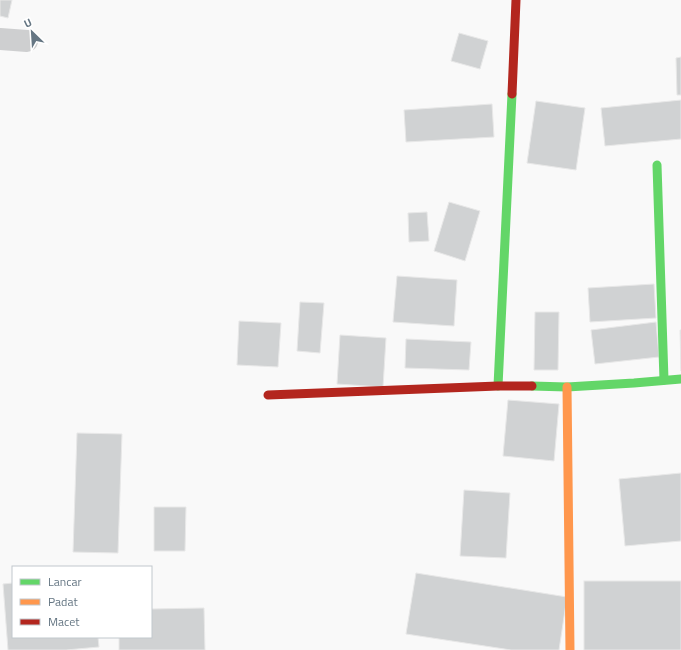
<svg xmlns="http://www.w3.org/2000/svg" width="681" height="650" font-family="'Titillium Web',sans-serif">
<rect width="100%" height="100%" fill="#f9f9f9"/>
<!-- building -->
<g fill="#d0d2d3" stroke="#e8e8e8">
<path d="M 0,0 L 12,0 L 8,18 L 0,16 Z"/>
<path d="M 459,33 L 488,41 L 480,69 L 451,61 Z"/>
<path d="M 681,57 L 681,95 L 677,95 L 676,58 Z"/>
<path d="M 681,100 L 681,139 L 605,146 L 601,108 Z"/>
<path d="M 536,101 L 585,108 L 576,170 L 527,163 Z"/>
<path d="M 492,104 L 494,137 L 406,142 L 404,110 Z"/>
<path d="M 449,202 L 480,211 L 465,261 L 434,251 Z"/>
<path d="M 427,212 L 429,241 L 409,242 L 408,213 Z"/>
<path d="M 397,276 L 457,280 L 454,326 L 393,322 Z"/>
<path d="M 654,284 L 656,318 L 590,322 L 588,288 Z"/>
<path d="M 300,302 L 324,303 L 320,353 L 297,351 Z"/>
<path d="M 535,312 L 559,312 L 558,370 L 534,370 Z"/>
<path d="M 239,321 L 281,323 L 278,367 L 237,365 Z"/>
<path d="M 656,322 L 659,357 L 595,364 L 591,330 Z"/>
<path d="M 680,330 L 681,330 L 681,371 Z"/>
<path d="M 340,335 L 386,338 L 383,387 L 337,384 Z"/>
<path d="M 406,339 L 471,342 L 469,370 L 405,368 Z"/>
<path d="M 508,400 L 559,404 L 554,461 L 503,456 Z"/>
<path d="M 77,433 L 122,434 L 118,553 L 73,552 Z"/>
<path d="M 681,473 L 681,541 L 625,546 L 619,479 Z"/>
<path d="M 464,490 L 510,493 L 506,558 L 460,556 Z"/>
<path d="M 154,507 L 186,507 L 185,551 L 154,551 Z"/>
<path d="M 416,573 L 567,597 L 559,650 L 511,650 L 406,634 Z"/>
<rect x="584" y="581" width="97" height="69"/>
<path d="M 13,583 L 13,637 L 98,637 L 99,647 L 66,650 L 8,650 L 3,584 Z"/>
<path d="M 204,608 L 205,650 L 119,650 L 119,637 L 151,637 L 151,609 Z"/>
</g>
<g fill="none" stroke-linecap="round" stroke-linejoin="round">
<!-- street -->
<path stroke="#cecfd0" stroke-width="22" d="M 0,39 L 27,41"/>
<!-- fast -->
<g stroke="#63d668" stroke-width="9">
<path d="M 657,165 L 664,380"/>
<path d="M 498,386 L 512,94"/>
<path d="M 532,386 L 567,387 L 634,383 L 681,379"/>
</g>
<!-- slow -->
<path stroke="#ff974d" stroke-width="9" d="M 567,387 L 570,650"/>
<!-- jam -->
<g stroke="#b3261e" stroke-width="9">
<path d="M 512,94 L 516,0"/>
<path d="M 268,395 L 498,386 L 532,386"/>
</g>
</g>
<!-- legend -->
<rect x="12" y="566" width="140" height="72" fill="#ffffff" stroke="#c1c8cd"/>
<rect x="20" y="579" width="20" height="6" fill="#63d668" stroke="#c1c8cd"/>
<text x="48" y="586" font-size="12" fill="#657683">Lancar</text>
<rect x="20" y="599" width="20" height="6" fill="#ff974d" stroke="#c1c8cd"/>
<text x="48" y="606" font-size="12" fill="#657683">Padat</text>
<rect x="20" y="619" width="20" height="6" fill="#b3261e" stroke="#c1c8cd"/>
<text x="48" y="626" font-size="12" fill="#657683">Macet</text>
<!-- north arrow -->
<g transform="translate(32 32) rotate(335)" stroke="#ffffff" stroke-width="3" paint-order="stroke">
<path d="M0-3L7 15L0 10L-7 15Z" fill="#657683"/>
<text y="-6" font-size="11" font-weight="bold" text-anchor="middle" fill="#657683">U</text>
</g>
</svg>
